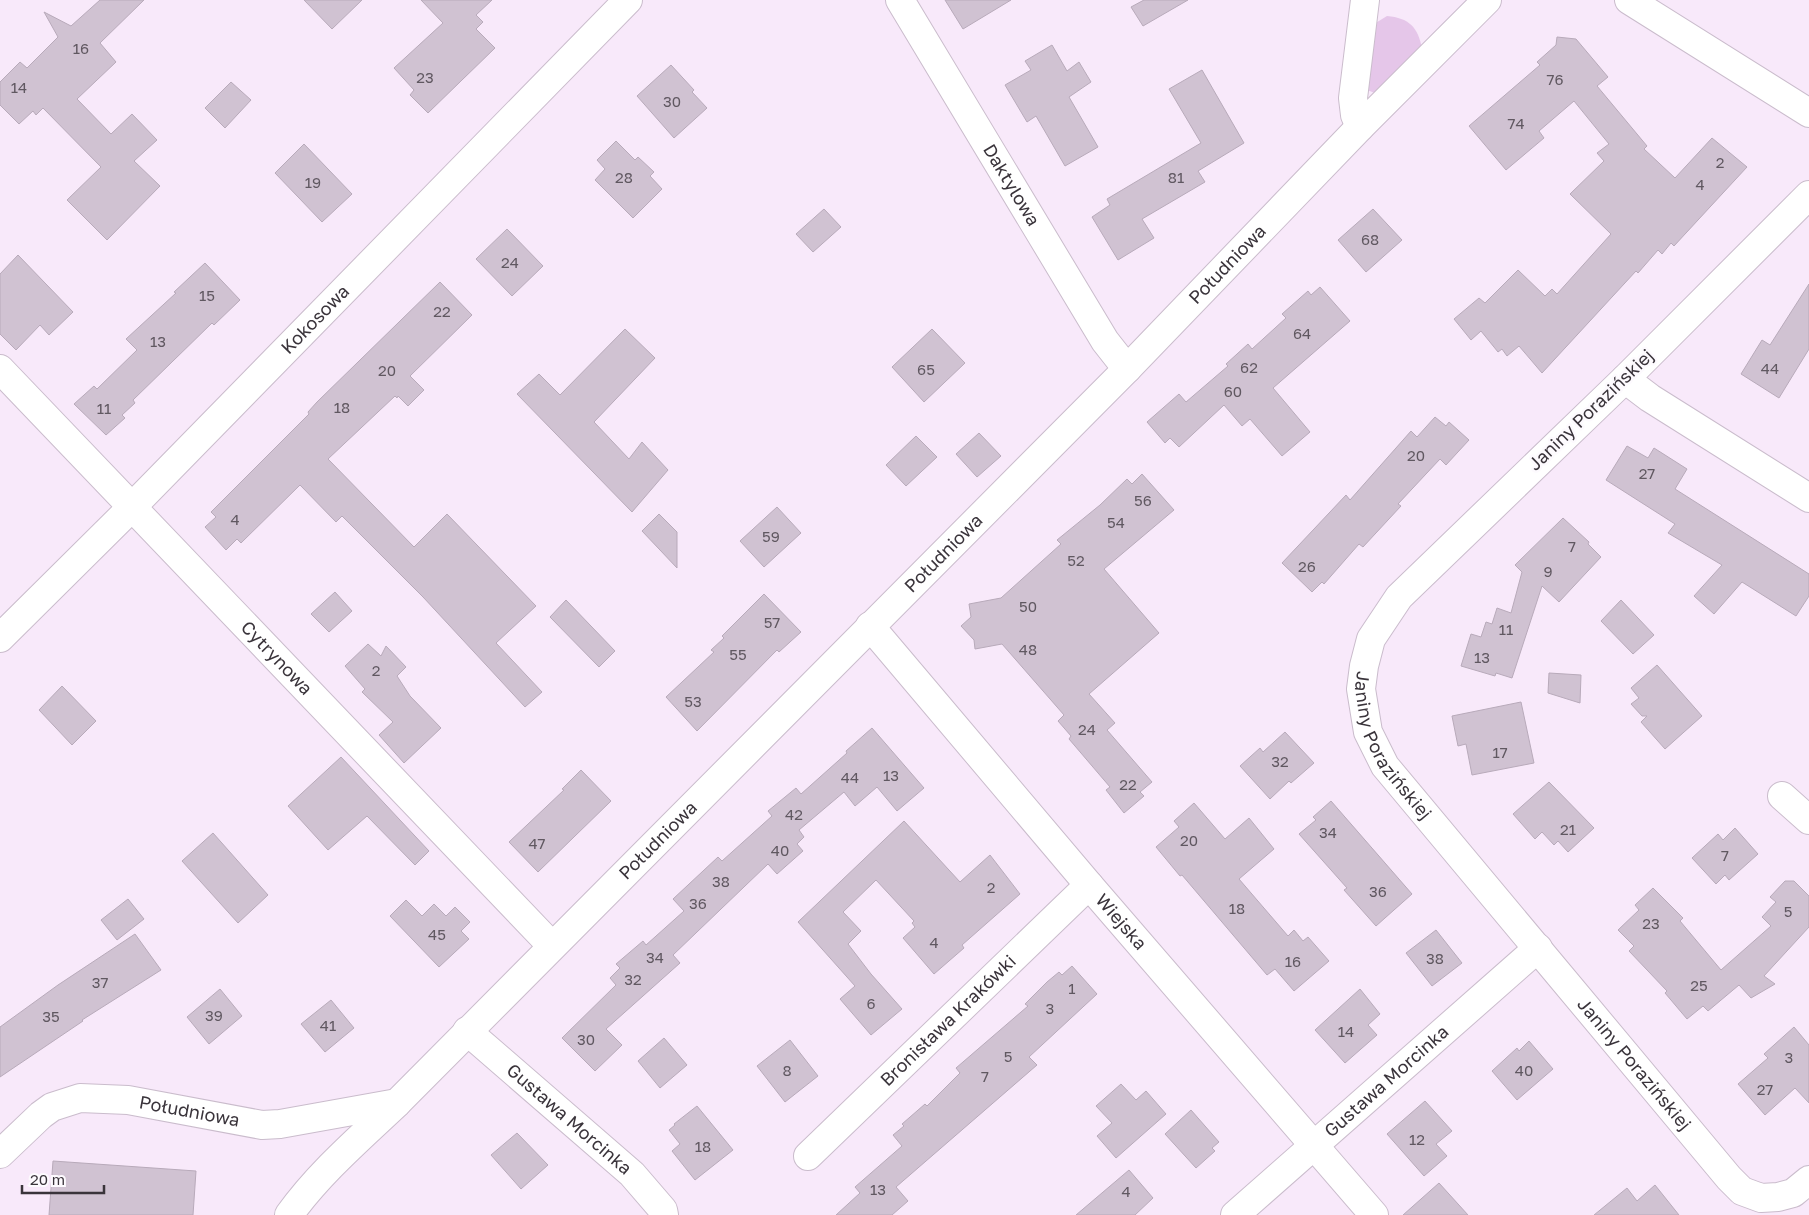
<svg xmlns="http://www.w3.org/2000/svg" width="1809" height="1215" font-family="'Golos Text',sans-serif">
<rect width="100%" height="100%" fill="#f8e9fa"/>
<!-- grass -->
<path fill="#e5c6e9" d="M 1387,16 C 1409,18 1418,27 1422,49 L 1375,93 L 1367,90 L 1374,24 Z"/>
<!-- building -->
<g fill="#d0c2d2" stroke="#b8aaba">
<path d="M 100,0 L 144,0 L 100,43 L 116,62 L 77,99 L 111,134 L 132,114 L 157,140 L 134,161 L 160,186 L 107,240 L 67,200 L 101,167 L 43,108 L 36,115 L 33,111 L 19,124 L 0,105 L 0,82 L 20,62 L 27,68 L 58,37 L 44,12 L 71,26 Z"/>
<path d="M 304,0 L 362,0 L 332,29 Z"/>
<path d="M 421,0 L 492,0 L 476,15 L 483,22 L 476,29 L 495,48 L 428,113 L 410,95 L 414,90 L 394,68 L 443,23 Z"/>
<path d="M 945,0 L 1011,0 L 963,29 Z"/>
<path d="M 1144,0 L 1188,0 L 1143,26 L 1131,7 Z"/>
<path d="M 1557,37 L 1576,39 L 1608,77 L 1597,86 L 1647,146 L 1644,149 L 1675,178 L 1712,138 L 1747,167 L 1674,246 L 1671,243 L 1662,254 L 1658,250 L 1638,273 L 1636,271 L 1542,373 L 1519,346 L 1507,356 L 1502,349 L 1498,352 L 1481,331 L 1471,340 L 1454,319 L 1479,298 L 1485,303 L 1518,270 L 1545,296 L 1552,289 L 1557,294 L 1611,234 L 1570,194 L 1604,161 L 1597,153 L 1609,144 L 1574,101 L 1539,131 L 1544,138 L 1506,170 L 1469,126 L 1540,65 L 1537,62 L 1556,45 Z"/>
<path d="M 1052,45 L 1067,71 L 1079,62 L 1091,82 L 1069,97 L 1098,147 L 1065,166 L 1036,116 L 1027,122 L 1005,85 L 1031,70 L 1025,61 Z"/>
<path d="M 671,65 L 694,90 L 692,92 L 707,108 L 674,138 L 637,96 Z"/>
<path d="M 1202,70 L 1244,143 L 1198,171 L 1205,182 L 1142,219 L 1154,238 L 1118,260 L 1092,217 L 1110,205 L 1107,199 L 1201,143 L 1169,89 Z"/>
<path d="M 231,82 L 251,100 L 225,128 L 205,108 Z"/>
<path d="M 616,141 L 635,160 L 638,157 L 654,172 L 650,176 L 662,189 L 633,218 L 595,180 L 605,169 L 597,160 Z"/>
<path d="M 304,144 L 352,194 L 322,222 L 275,173 Z"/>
<path d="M 824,209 L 841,227 L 813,252 L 796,234 Z"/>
<path d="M 1373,209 L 1402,240 L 1366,272 L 1338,240 Z"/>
<path d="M 507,229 L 543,266 L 512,296 L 476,259 Z"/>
<path d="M 18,255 L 73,312 L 49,335 L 40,325 L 16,350 L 0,334 L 0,274 Z"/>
<path d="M 205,263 L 240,300 L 214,325 L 212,323 L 133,400 L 135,403 L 122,415 L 125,418 L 106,435 L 74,404 L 94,386 L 97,389 L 137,350 L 126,339 L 176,293 L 174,292 Z"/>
<path d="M 440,282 L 472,315 L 410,376 L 424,390 L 408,406 L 398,396 L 397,398 L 395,396 L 328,459 L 414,547 L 447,514 L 536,606 L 496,643 L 542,692 L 525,707 L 423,597 L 342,516 L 336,522 L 300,485 L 241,543 L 237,539 L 226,550 L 205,527 L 216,517 L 211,512 L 309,414 L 308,412 L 317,402 Z"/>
<path d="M 1809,284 L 1809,349 L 1779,398 L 1741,374 L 1762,340 L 1770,345 Z"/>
<path d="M 1320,287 L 1350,321 L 1273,388 L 1310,432 L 1282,456 L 1250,419 L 1242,426 L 1224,405 L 1179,447 L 1170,438 L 1165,443 L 1147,422 L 1179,394 L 1186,402 L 1228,366 L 1226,364 L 1248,344 L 1252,349 L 1286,318 L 1282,314 L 1308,291 L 1311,295 Z"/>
<path d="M 625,329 L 655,358 L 594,422 L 629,459 L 642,442 L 668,470 L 632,512 L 517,394 L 539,374 L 560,395 Z"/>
<path d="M 932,329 L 965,363 L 924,402 L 892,367 Z"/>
<path d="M 1435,417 L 1446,426 L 1449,422 L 1469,440 L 1446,465 L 1440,459 L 1398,504 L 1401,506 L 1363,547 L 1359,544 L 1324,584 L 1322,582 L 1312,592 L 1282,563 L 1346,495 L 1350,500 L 1411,431 L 1417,437 Z"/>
<path d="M 979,433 L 1001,456 L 977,477 L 956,454 Z"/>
<path d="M 916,436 L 937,457 L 906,486 L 886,465 Z"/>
<path d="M 1627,446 L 1648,458 L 1654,448 L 1687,469 L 1675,489 L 1809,574 L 1809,596 L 1796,616 L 1742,582 L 1714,614 L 1694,596 L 1722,565 L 1668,533 L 1675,524 L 1606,480 Z"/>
<path d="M 1142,474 L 1174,510 L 1104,569 L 1159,633 L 1089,694 L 1115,723 L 1107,730 L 1152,782 L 1140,792 L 1144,796 L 1124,813 L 1106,790 L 1110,787 L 1069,739 L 1071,736 L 1058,721 L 1064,715 L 1002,644 L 975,649 L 974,640 L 961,626 L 971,617 L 969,604 L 1001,598 L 1061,544 L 1057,540 L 1100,505 L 1127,479 L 1132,484 Z"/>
<path d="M 777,507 L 801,533 L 764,567 L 740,541 Z"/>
<path d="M 659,514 L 677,532 L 677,568 L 642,531 Z"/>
<path d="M 1563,518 L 1589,542 L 1588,544 L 1601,557 L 1559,602 L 1542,586 L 1512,678 L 1496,673 L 1495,676 L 1461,666 L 1471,634 L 1481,637 L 1486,622 L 1492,624 L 1497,608 L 1511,613 L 1522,572 L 1515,565 Z"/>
<path d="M 335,592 L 352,611 L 329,632 L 311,614 Z"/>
<path d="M 764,594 L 801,632 L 779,652 L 777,650 L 697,731 L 666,697 L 714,652 L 711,650 L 724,638 L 722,636 Z"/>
<path d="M 566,600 L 615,651 L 599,667 L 550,617 Z"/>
<path d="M 1621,600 L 1654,635 L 1633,654 L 1601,621 Z"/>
<path d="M 368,644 L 381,656 L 386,646 L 406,667 L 397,676 L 410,696 L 441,728 L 404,763 L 379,735 L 393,722 L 362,692 L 365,689 L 345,666 Z"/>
<path d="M 1657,665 L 1702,716 L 1665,749 L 1641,722 L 1647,716 L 1642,716 L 1631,704 L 1639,698 L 1631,688 Z"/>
<path d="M 1549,673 L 1581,675 L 1580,703 L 1548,693 Z"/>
<path d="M 62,686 L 96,721 L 72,745 L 39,710 Z"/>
<path d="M 1521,702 L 1534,763 L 1472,775 L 1466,744 L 1458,746 L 1452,716 Z"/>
<path d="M 872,728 L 924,788 L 897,811 L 877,787 L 855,806 L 844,792 L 799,830 L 804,837 L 797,844 L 803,851 L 777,874 L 768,864 L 673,955 L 680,963 L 606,1029 L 622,1045 L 595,1071 L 562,1038 L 616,985 L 610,978 L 620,968 L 616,964 L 643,941 L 646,945 L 684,911 L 673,899 L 718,857 L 722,861 L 772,816 L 768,811 L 796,788 L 801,794 L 847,753 L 846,751 Z"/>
<path d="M 1285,732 L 1314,763 L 1291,783 L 1289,781 L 1270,799 L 1240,766 L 1260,748 L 1263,752 Z"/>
<path d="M 341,757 L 429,851 L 415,865 L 367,816 L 328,850 L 288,806 Z"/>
<path d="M 581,770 L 611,801 L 538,872 L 509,842 L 564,790 L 562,789 Z"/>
<path d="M 1549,782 L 1594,828 L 1568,852 L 1558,841 L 1554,845 L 1542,832 L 1535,839 L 1513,814 Z"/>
<path d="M 1331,801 L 1412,894 L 1376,926 L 1344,890 L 1347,888 L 1299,834 L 1316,820 L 1313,817 Z"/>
<path d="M 1194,803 L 1225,839 L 1249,818 L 1274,849 L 1239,879 L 1288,936 L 1294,930 L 1303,941 L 1308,937 L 1329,961 L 1294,991 L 1275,969 L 1267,975 L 1182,875 L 1180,876 L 1156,847 L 1179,827 L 1174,821 Z"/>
<path d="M 904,821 L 960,882 L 990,855 L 1020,894 L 962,945 L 964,948 L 934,974 L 903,938 L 915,927 L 912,923 L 914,921 L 876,880 L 843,912 L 861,931 L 848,944 L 871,974 L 902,1009 L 871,1035 L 840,999 L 855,986 L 798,922 Z"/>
<path d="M 1735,828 L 1758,854 L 1729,880 L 1725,875 L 1716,884 L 1692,858 L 1718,834 L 1723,840 Z"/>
<path d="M 213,833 L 268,895 L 238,923 L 182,861 Z"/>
<path d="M 1785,881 L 1794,881 L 1809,896 L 1809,927 L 1764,976 L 1775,984 L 1751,998 L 1739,985 L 1708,1011 L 1703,1006 L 1687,1019 L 1665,993 L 1667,991 L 1629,951 L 1634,946 L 1618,930 L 1639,910 L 1635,905 L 1653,888 L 1683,918 L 1680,921 L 1721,970 L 1771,926 L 1762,917 L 1776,902 L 1770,897 Z"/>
<path d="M 128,899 L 144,919 L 117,940 L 101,920 Z"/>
<path d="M 406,900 L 422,916 L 434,904 L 446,916 L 455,907 L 470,922 L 461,931 L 469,939 L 439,967 L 390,916 Z"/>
<path d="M 1436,930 L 1462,963 L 1432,986 L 1406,953 Z"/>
<path d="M 135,934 L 161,970 L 82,1020 L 83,1021 L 0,1077 L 0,1027 L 58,985 Z"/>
<path d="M 1072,966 L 1097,994 L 1029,1057 L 1037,1065 L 896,1187 L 908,1201 L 892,1215 L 836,1215 L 860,1193 L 855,1187 L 902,1146 L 893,1135 L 904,1126 L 902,1124 L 925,1104 L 927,1106 L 960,1073 L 956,1068 L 1028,1006 L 1025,1004 L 1047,982 L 1059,972 L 1062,975 Z"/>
<path d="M 220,989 L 242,1016 L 209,1044 L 187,1017 Z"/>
<path d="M 1360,989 L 1380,1014 L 1368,1025 L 1377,1035 L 1345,1063 L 1315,1030 Z"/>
<path d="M 331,1000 L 354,1028 L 325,1052 L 301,1024 Z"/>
<path d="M 1794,1027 L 1809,1045 L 1809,1103 L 1795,1088 L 1765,1115 L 1738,1084 L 1768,1058 L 1764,1054 Z"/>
<path d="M 664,1038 L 687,1065 L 660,1088 L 638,1061 Z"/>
<path d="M 790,1040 L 818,1076 L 785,1102 L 757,1066 Z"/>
<path d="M 1529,1041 L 1553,1069 L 1517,1100 L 1492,1071 L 1517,1048 L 1519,1051 Z"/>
<path d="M 1121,1084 L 1136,1100 L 1146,1091 L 1166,1114 L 1116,1158 L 1097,1136 L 1112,1123 L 1096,1106 Z"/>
<path d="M 1425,1101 L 1452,1131 L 1436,1144 L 1447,1156 L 1424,1176 L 1387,1134 Z"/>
<path d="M 697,1106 L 733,1150 L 695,1180 L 672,1151 L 680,1144 L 669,1130 L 675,1125 L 674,1124 Z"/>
<path d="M 1191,1110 L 1219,1142 L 1212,1148 L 1215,1151 L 1196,1168 L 1165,1134 Z"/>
<path d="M 517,1133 L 548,1165 L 521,1189 L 491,1155 Z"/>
<path d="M 53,1161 L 196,1171 L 193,1215 L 49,1215 Z"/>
<path d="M 1129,1170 L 1153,1198 L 1135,1215 L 1076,1215 Z"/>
<path d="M 1439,1183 L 1468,1215 L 1403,1215 Z"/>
<path d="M 1655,1185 L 1679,1215 L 1594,1215 L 1627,1188 L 1637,1201 Z"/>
</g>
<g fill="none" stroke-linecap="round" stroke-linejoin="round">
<defs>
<g id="street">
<path id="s1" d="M 900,0 L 1105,341 L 1127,369"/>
<path d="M 1629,0 L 1809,113"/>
<path d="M 1360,127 L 1355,115 L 1353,98 L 1365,0"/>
<path id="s2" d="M 1809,195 L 1625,379 L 1399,597 L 1371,639 L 1364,666 L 1361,689 L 1368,732 L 1385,766 L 1729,1178 L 1742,1191 L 1761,1198 L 1778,1197 L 1793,1193 L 1809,1180"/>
<path id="s3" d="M 0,369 L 552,946"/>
<path d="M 1625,379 L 1650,398 L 1809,498"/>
<path id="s4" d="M 870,626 L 1089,885 L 1374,1215"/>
<path id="s5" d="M 0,638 L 132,507 L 628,0"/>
<path d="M 1782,796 L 1809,820"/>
<path id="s6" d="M 467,1031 L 632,1174 L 663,1210 L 664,1215"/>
<path id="s7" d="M 0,1154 L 41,1115 L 52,1107 L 80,1098 L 128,1100 L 262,1125 L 280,1124 L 397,1103"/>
<path id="s8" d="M 808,1156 L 1089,885"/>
<path id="s9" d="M 289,1215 C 319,1173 360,1138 397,1103 L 1127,369 L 1360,127 L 1487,0"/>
<path id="s10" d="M 1235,1215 L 1538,948"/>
</g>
</defs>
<!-- street casing -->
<use href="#street" stroke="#cabccc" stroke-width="30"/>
<!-- street -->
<use href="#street" stroke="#fff" stroke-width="28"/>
</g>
<g text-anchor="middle" stroke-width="5" stroke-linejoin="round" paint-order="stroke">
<!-- number labels -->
<g font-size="15" fill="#605861">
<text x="81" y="54">16</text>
<text x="425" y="83">23</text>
<text x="1555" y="85">76</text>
<text x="19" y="93">14</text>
<text x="672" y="107">30</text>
<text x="1516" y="129">74</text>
<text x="1720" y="168">2</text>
<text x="624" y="183">28</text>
<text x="1176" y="183">81</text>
<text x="313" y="188">19</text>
<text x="1700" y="190">4</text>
<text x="1370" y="245">68</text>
<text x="510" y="268">24</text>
<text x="207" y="301">15</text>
<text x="442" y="317">22</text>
<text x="1302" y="339">64</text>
<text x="158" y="347">13</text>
<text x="1249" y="373">62</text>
<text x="1770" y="374">44</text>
<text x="926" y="375">65</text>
<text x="387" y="376">20</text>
<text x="1233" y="397">60</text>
<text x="342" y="413">18</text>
<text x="104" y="414">11</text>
<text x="1416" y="461">20</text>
<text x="1647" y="479">27</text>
<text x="1143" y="506">56</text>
<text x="235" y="525">4</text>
<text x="1116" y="528">54</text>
<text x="771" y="542">59</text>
<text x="1572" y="552">7</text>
<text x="1076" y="566">52</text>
<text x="1307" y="572">26</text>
<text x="1548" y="577">9</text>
<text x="1028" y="612">50</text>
<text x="772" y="628">57</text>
<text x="1506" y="635">11</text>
<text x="1028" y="655">48</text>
<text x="738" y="660">55</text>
<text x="1482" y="663">13</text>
<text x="376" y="676">2</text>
<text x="693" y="707">53</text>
<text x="1087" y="735">24</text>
<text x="1500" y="758">17</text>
<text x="1280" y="767">32</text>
<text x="891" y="781">13</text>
<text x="850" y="783">44</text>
<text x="1128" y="790">22</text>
<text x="794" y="820">42</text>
<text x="1568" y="835">21</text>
<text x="1328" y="838">34</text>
<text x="1189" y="846">20</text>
<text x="537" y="849">47</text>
<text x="780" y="856">40</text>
<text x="1725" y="861">7</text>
<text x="721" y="887">38</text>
<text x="991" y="893">2</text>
<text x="1378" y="897">36</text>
<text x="698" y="909">36</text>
<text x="1237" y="914">18</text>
<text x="1788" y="917">5</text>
<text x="1651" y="929">23</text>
<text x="437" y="940">45</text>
<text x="934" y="948">4</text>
<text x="655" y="963">34</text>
<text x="1435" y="964">38</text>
<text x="1293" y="967">16</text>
<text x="633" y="985">32</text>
<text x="100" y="988">37</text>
<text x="1699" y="991">25</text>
<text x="1072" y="994">1</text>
<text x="871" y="1009">6</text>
<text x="1050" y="1014">3</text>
<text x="214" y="1021">39</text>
<text x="51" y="1022">35</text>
<text x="328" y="1031">41</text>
<text x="1346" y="1037">14</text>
<text x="586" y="1045">30</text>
<text x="1008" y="1062">5</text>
<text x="1789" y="1063">3</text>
<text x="787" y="1076">8</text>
<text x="1524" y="1076">40</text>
<text x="985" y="1082">7</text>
<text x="1765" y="1095">27</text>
<text x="1417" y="1145">12</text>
<text x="703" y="1152">18</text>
<text x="878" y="1195">13</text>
<text x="1126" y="1197">4</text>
</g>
<!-- street labels -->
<g font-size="18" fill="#3a343b" stroke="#fdfafe">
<text dy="6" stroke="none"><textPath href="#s1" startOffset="216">Daktylowa</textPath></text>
<text dy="6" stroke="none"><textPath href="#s9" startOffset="1336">Południowa</textPath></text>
<text dy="6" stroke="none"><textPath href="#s5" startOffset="448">Kokosowa</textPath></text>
<text transform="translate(1591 410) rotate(-44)" y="6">Janiny Porazińskiej</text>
<text dy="6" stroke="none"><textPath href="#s9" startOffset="931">Południowa</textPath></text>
<text dy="6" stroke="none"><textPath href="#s3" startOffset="400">Cytrynowa</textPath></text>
<text dy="6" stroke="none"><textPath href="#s2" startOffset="741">Janiny Porazińskiej</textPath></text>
<text dy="6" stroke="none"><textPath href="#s9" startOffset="526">Południowa</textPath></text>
<text dy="6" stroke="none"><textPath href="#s4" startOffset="388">Wiejska</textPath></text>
<text dy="6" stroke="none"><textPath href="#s8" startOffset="195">Bronisława Krakówki</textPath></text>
<text dy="6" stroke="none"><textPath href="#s2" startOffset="1146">Janiny Porazińskiej</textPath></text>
<text dy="6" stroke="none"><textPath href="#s10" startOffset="202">Gustawa Morcinka</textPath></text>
<text dy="6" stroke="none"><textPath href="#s7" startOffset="210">Południowa</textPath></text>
<text dy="6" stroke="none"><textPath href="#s6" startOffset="135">Gustawa Morcinka</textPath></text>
</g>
</g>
<!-- scale -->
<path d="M22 1185v8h82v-8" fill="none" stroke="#3a343b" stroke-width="2.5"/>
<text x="30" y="1185" font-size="15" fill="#3a343b" stroke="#fdfafe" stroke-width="4" paint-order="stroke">20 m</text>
</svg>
